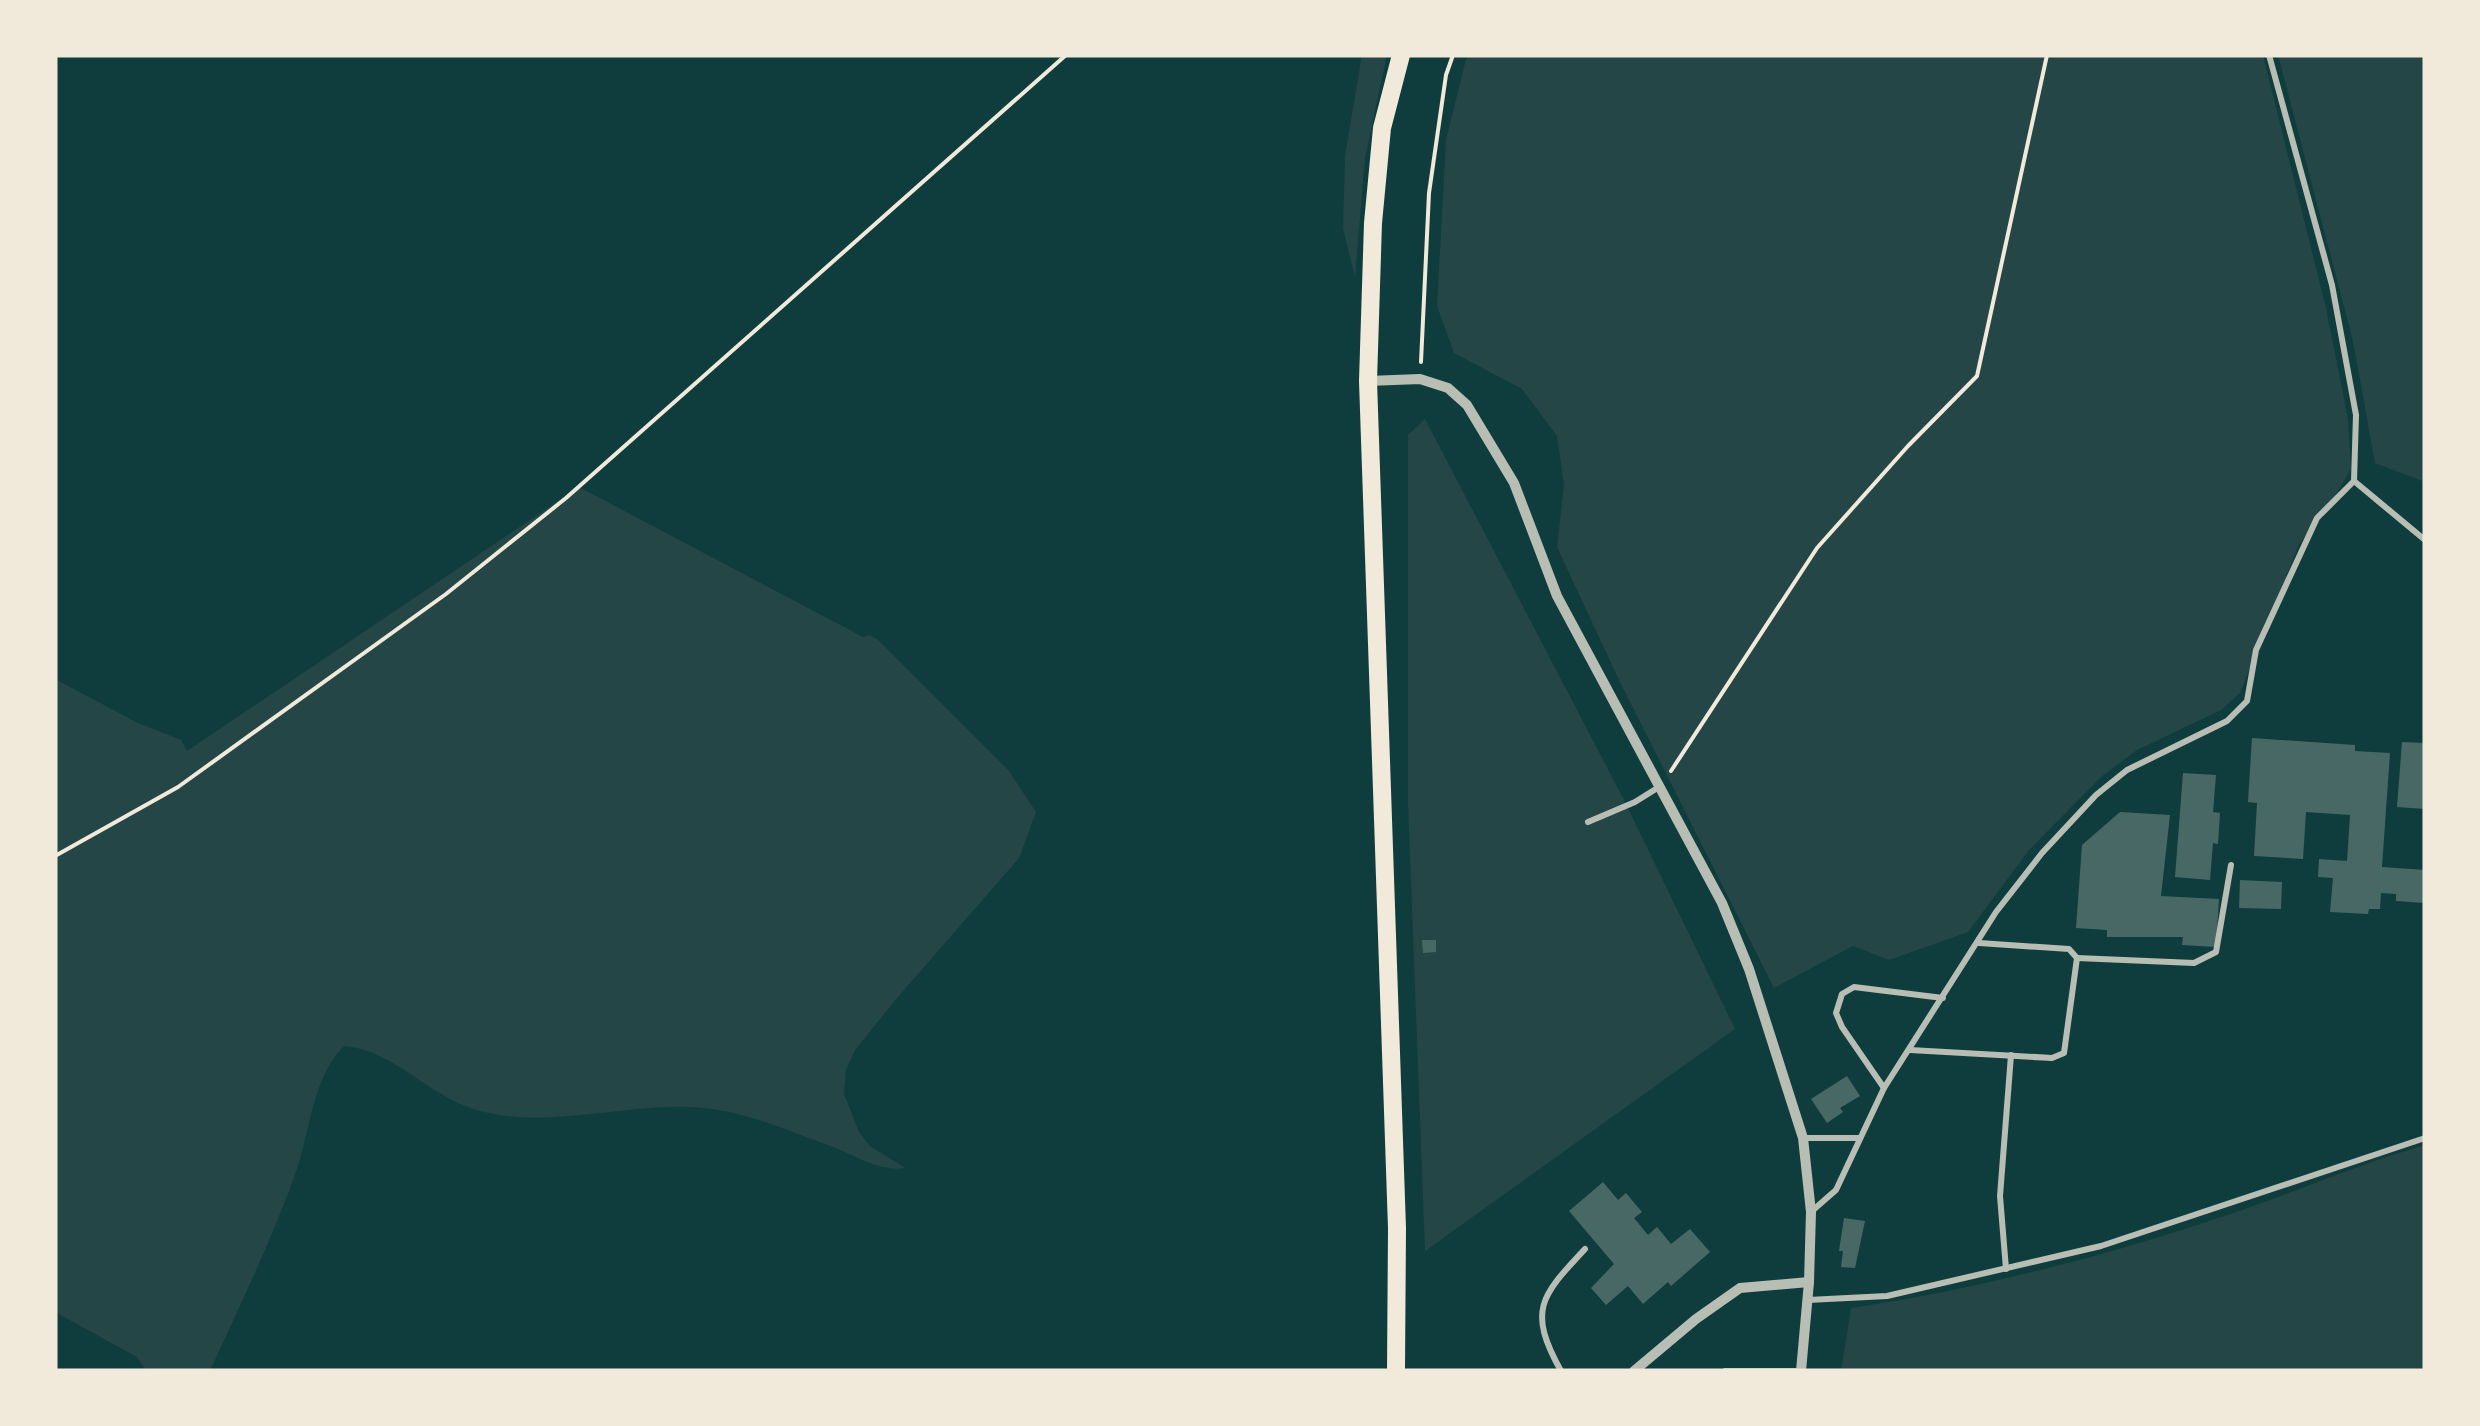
<svg xmlns="http://www.w3.org/2000/svg" width="2480" height="1426" font-family="'Source Sans 3',sans-serif">
<rect width="100%" height="100%" fill="#0f3d3e"/>
<!-- green -->
<g fill="#244646">
<path d="M 1362,55 L 1387,55 L 1365,158 L 1355,276 L 1343,229 L 1345,156 Z"/>
<path d="M 1467,55 L 2263,55 L 2326,308 L 2348,419 L 2351,469 L 2332,501 L 2298,546 L 2240,693 L 2221,710 L 2137,750 L 2101,777 L 2029,850 L 1968,932 L 1889,960 L 1853,946 L 1774,988 L 1618,678 L 1557,547 L 1564,485 L 1557,436 L 1522,389 L 1454,353 L 1437,306 L 1446,140 Z"/>
<path d="M 2278,55 L 2425,55 L 2425,482 L 2375,463 L 2353,341 Z"/>
<path d="M 1425,419 L 1624,800 L 1735,1029 L 1425,1251 L 1408,803 L 1408,435 Z"/>
<path d="M 579,487 L 863,637 L 869,635 L 877,639 L 1009,771 L 1036,812 L 1019,858 L 897,998 L 855,1050 L 846,1070 L 844,1094 L 859,1132 L 870,1146 L 905,1168 C 880,1172 856,1156 833,1147 C 797,1134 761,1118 724,1111 C 643,1095 561,1132 480,1111 C 428,1097 395,1050 344,1046 C 314,1075 310,1128 298,1166 C 274,1236 240,1304 210,1371 L 146,1371 L 137,1357 L 55,1312 L 55,679 L 138,723 L 181,740 L 187,751 Z"/>
<path d="M 2425,1145 L 2425,1371 L 1841,1371 L 1851,1308 C 1969,1291 2102,1257 2215,1219 C 2286,1196 2353,1166 2425,1145 Z"/>
</g>
<!-- building -->
<g fill="#486865">
<path d="M 2252,738 L 2355,745 L 2355,751 L 2390,753 L 2382,867 L 2425,870 L 2425,903 L 2396,901 L 2396,894 L 2381,893 L 2380,909 L 2369,909 L 2368,914 L 2330,912 L 2333,878 L 2318,877 L 2319,859 L 2347,861 L 2350,815 L 2306,812 L 2303,859 L 2254,856 L 2257,803 L 2248,802 Z"/>
<path d="M 2402,742 L 2425,743 L 2425,809 L 2397,807 Z"/>
<path d="M 2183,773 L 2216,775 L 2213,812 L 2220,813 L 2218,844 L 2213,843 L 2210,880 L 2175,877 Z"/>
<path d="M 2120,812 L 2170,815 L 2161,896 L 2219,899 L 2216,947 L 2182,945 L 2183,937 L 2107,937 L 2107,930 L 2076,928 L 2082,845 Z"/>
<path d="M 2240,880 L 2282,882 L 2281,909 L 2239,908 Z"/>
<path d="M 1422,940 L 1436,940 L 1436,952 L 1423,953 Z"/>
<path d="M 1847,1076 L 1860,1096 L 1840,1108 L 1843,1112 L 1827,1123 L 1811,1099 Z"/>
<path d="M 1603,1182 L 1618,1200 L 1626,1193 L 1642,1212 L 1634,1218 L 1648,1235 L 1657,1227 L 1671,1244 L 1690,1229 L 1710,1252 L 1671,1286 L 1668,1282 L 1643,1304 L 1628,1286 L 1606,1305 L 1591,1288 L 1614,1264 L 1569,1211 Z"/>
<path d="M 1844,1218 L 1865,1221 L 1855,1268 L 1841,1267 L 1843,1251 L 1839,1251 Z"/>
</g>
<g fill="none" stroke-linecap="round" stroke-linejoin="round">
<!-- path -->
<g stroke="#f1e9da" stroke-width="4">
<path d="M 1421,362 L 1429,193 L 1446,75 L 1453,55"/>
<path d="M 1671,771 L 1817,548 L 1908,446 L 1977,376 L 2047,55"/>
<path d="M 55,856 L 178,787 L 446,594 L 566,498 L 1066,55"/>
</g>
<!-- service -->
<g stroke="#b8beb3" stroke-width="6">
<path d="M 2269,55 L 2332,285 L 2356,415 L 2354,481"/>
<path d="M 1588,822 L 1635,802 L 1659,787"/>
<path d="M 2077,958 L 2194,963 L 2216,952 L 2231,865"/>
<path d="M 1910,1050 L 2052,1058 L 2064,1053 L 2077,958 L 2069,949 L 1979,943"/>
<path d="M 1884,1088 L 1842,1027 L 1836,1013 L 1842,994 L 1854,987 L 1943,998"/>
<path d="M 1804,1138 L 1860,1138"/>
<path d="M 1812,1211 L 1836,1190 L 1884,1088 L 1996,912 L 2042,853 L 2096,795 L 2127,770 L 2227,721 L 2247,701 L 2256,650 L 2317,518 L 2354,481 L 2425,540"/>
<path d="M 2006,1269 L 2000,1196 L 2011,1055"/>
<path d="M 1808,1300 L 1887,1296 L 2101,1246 L 2425,1138"/>
<path d="M 1561,1371 C 1527,1310 1541,1296 1585,1249"/>
<path d="M 1725,1371 L 1801,1371"/>
</g>
<!-- minor -->
<g stroke="#b8beb3" stroke-width="10">
<path d="M 1368,381 L 1420,379 L 1448,388 L 1467,405 L 1514,483 L 1557,596 L 1722,903 L 1749,969 L 1803,1138 L 1811,1212 L 1809,1282 L 1801,1371"/>
<path d="M 1634,1371 L 1696,1319 L 1740,1288 L 1809,1282"/>
</g>
<!-- secondary -->
<path stroke="#f1e9da" stroke-width="18" d="M 1396,1371 L 1397,1228 L 1368,381 L 1373,223 L 1382,128 L 1401,55"/>
</g>
<!-- border -->
<rect width="2480" height="1426" fill="none" stroke="#f1e9da" stroke-width="115"/>
</svg>
